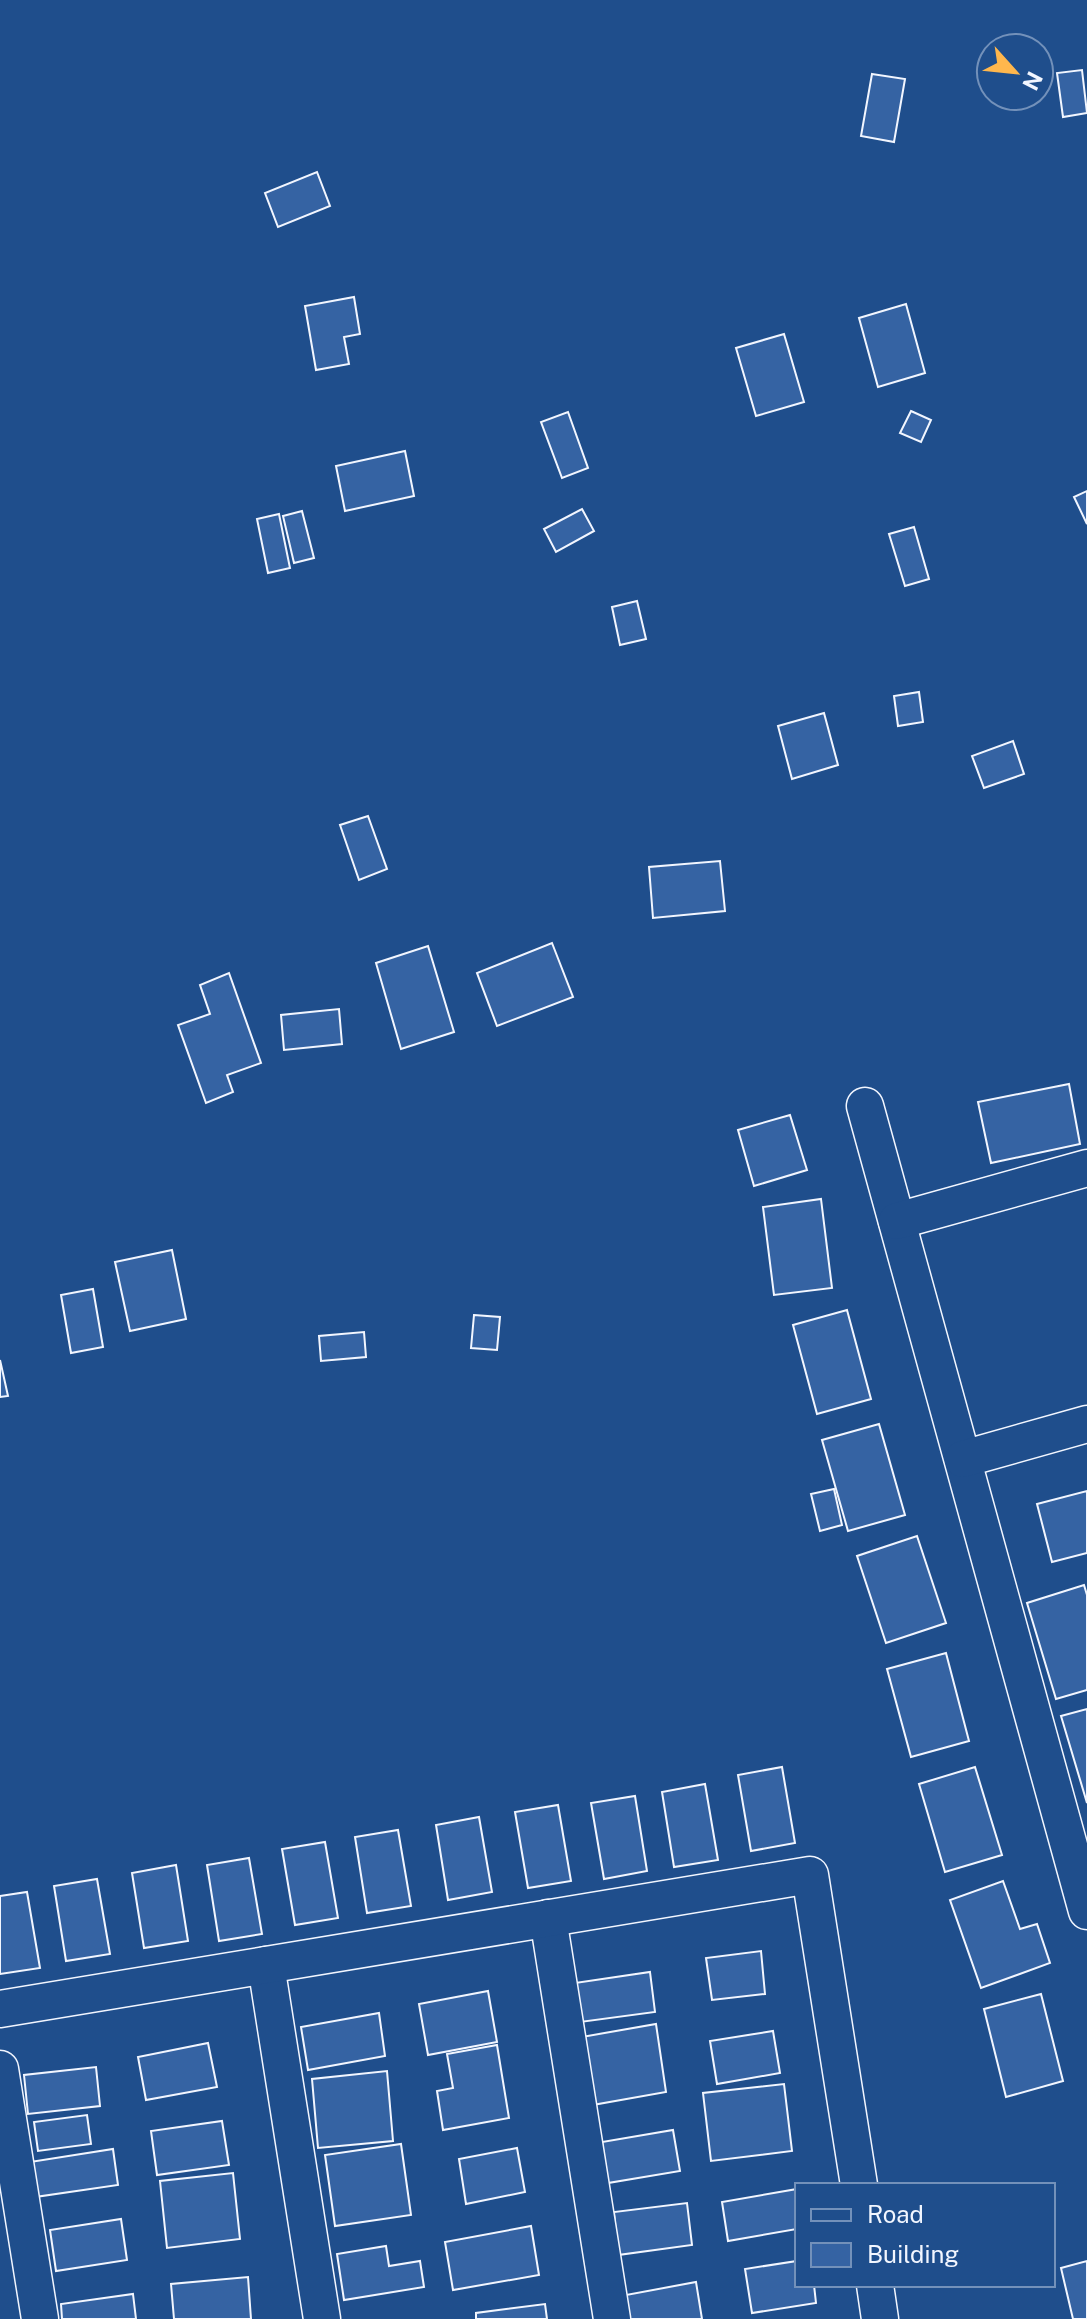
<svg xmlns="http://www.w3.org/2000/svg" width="1087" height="2319" font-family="'Public Sans',sans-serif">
<rect width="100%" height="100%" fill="#1f4e8c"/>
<!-- building -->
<g fill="#3563a3" stroke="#f2f6ff" stroke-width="2">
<path d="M 1082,70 L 1087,113 L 1063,117 L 1057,73 Z"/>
<path d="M 872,74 L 905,79 L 894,142 L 861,136 Z"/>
<path d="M 317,172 L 330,206 L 278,227 L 265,193 Z"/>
<path d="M 354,297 L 360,334 L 344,337 L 349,364 L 316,370 L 305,306 Z"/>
<path d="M 906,304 L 925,373 L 878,387 L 859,318 Z"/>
<path d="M 784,334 L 804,402 L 756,416 L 736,348 Z"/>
<path d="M 911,411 L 931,420 L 921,442 L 900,433 Z"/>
<path d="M 568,412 L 588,468 L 562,478 L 541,422 Z"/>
<path d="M 405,451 L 414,496 L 345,511 L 336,466 Z"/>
<path d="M 1087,491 L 1087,524 L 1074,497 Z"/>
<path d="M 582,509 L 594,531 L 556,552 L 544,529 Z"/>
<path d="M 302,511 L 314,558 L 294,563 L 283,516 Z"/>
<path d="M 279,514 L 290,568 L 268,573 L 257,519 Z"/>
<path d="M 914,527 L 929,579 L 905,586 L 889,534 Z"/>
<path d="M 637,601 L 646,639 L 620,645 L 612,607 Z"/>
<path d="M 919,692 L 923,722 L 898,726 L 894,696 Z"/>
<path d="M 824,713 L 838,765 L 792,779 L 778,726 Z"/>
<path d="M 1013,741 L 1024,774 L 984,788 L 972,756 Z"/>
<path d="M 368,816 L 387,869 L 359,880 L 340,825 Z"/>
<path d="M 720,861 L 725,911 L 653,918 L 649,867 Z"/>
<path d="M 552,943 L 573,997 L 497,1026 L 477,973 Z"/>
<path d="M 428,946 L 454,1032 L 401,1049 L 376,963 Z"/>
<path d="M 229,973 L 261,1063 L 227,1075 L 233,1092 L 206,1103 L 178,1025 L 210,1014 L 200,985 Z"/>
<path d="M 339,1009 L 342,1044 L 284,1050 L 281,1015 Z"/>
<path d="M 1069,1084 L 1080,1144 L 991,1163 L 978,1102 Z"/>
<path d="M 790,1115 L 807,1170 L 754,1186 L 738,1130 Z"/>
<path d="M 821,1199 L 832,1288 L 774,1295 L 763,1207 Z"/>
<path d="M 172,1250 L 186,1319 L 130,1331 L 115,1262 Z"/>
<path d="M 93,1289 L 103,1347 L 71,1353 L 61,1295 Z"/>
<path d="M 847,1310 L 871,1399 L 817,1414 L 793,1325 Z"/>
<path d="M 474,1315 L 500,1317 L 497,1350 L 471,1348 Z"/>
<path d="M 364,1332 L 366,1357 L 321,1361 L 319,1336 Z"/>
<path d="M 0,1360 L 8,1396 L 0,1397 Z"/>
<path d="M 879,1424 L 905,1515 L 848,1531 L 822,1440 Z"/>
<path d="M 834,1489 L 842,1525 L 820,1531 L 811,1494 Z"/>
<path d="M 1087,1491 L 1087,1553 L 1052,1562 L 1037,1504 Z"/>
<path d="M 917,1536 L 946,1623 L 886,1643 L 857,1556 Z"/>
<path d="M 1084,1585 L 1087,1595 L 1087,1690 L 1056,1699 L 1027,1603 Z"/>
<path d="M 946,1653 L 969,1741 L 911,1757 L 887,1669 Z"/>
<path d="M 1087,1709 L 1087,1803 L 1061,1716 Z"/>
<path d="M 782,1767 L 795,1843 L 751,1851 L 738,1775 Z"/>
<path d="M 975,1767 L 1002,1855 L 945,1872 L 919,1784 Z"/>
<path d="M 705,1784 L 718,1860 L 674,1867 L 662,1792 Z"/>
<path d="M 635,1796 L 647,1871 L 604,1879 L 591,1803 Z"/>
<path d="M 558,1805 L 571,1881 L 528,1888 L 515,1812 Z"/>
<path d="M 479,1817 L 492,1892 L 448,1900 L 436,1825 Z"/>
<path d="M 398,1830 L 411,1906 L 367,1913 L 355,1837 Z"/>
<path d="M 325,1842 L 338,1918 L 295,1925 L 282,1849 Z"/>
<path d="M 249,1858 L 262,1934 L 219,1941 L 207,1865 Z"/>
<path d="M 176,1865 L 188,1941 L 144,1948 L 132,1873 Z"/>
<path d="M 97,1879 L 110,1954 L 66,1961 L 54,1886 Z"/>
<path d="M 1003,1881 L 1020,1929 L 1037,1924 L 1050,1963 L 981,1988 L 950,1900 Z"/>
<path d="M 27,1892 L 40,1968 L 0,1974 L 0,1896 Z"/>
<path d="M 761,1951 L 765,1994 L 712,2000 L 706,1958 Z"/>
<path d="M 650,1972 L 655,2012 L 573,2023 L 568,1984 Z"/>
<path d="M 488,1991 L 497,2042 L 428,2055 L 419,2004 Z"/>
<path d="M 1041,1994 L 1063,2081 L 1006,2097 L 984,2009 Z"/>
<path d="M 379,2013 L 385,2056 L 308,2070 L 301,2027 Z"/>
<path d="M 656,2024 L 666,2092 L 587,2106 L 576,2038 Z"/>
<path d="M 773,2031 L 780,2073 L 717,2084 L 710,2041 Z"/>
<path d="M 208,2043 L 217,2087 L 146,2100 L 138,2057 Z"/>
<path d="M 497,2045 L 509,2118 L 443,2130 L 437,2091 L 453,2088 L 447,2054 Z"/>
<path d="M 96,2067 L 100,2106 L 28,2114 L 24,2075 Z"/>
<path d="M 387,2071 L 393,2141 L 318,2148 L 312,2079 Z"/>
<path d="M 784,2084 L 792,2151 L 711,2161 L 703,2093 Z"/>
<path d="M 87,2115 L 91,2144 L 38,2151 L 34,2122 Z"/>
<path d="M 222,2121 L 229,2165 L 157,2175 L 151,2131 Z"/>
<path d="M 673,2130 L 680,2171 L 608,2183 L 602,2142 Z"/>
<path d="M 401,2144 L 411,2215 L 335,2226 L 325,2155 Z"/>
<path d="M 517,2148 L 525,2192 L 466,2204 L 459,2159 Z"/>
<path d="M 113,2149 L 118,2185 L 35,2197 L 30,2162 Z"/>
<path d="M 233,2173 L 240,2239 L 167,2248 L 160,2181 Z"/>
<path d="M 797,2189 L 797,2229 L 728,2241 L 722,2202 Z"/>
<path d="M 687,2203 L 692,2245 L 618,2255 L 614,2212 Z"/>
<path d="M 121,2219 L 127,2260 L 56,2271 L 50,2230 Z"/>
<path d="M 531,2226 L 539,2275 L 453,2290 L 445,2242 Z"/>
<path d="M 386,2246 L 389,2266 L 420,2261 L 424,2287 L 344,2300 L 337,2254 Z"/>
<path d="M 797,2261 L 797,2285 L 814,2285 L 816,2303 L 752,2313 L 745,2269 Z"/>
<path d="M 1087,2261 L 1087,2319 L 1073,2319 L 1061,2268 Z"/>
<path d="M 248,2277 L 251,2319 L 174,2319 L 171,2284 Z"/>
<path d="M 696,2282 L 702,2319 L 630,2319 L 626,2295 Z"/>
<path d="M 133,2294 L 136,2319 L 62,2319 L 61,2304 Z"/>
<path d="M 545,2304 L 547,2319 L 476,2319 L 476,2313 Z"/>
</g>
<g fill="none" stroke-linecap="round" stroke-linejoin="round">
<defs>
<g id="street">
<path d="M 865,1106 L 1087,1911"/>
<path d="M 897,1221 L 1087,1168"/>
<path d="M 963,1459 L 1087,1424"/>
<path d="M 548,1918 L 612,2319"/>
<path d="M 266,1965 L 322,2319"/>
<path d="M 0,2009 L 810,1875 L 859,2185"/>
<path d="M 0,2069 L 40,2319"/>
<path d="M 875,2285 L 880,2319"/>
</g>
</defs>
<!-- street casing -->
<use href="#street" stroke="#f2f6ff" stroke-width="39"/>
<!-- street -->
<use href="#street" stroke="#1f4e8c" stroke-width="36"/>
</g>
<!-- legend -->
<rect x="795" y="2183" width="260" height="104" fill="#1f4e8c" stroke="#7391ba" stroke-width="2"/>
<rect x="811" y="2209" width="40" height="12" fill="#1f4e8c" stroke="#7391ba" stroke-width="2"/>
<text x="867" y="2223" font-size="24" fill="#f2f6ff">Road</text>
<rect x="811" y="2243" width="40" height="24" fill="#3563a3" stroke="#7391ba" stroke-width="2"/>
<text x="867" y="2263" font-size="24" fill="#f2f6ff">Building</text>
<!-- north arrow -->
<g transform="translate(1015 72) rotate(117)"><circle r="38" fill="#1f4e8c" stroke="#7391ba" stroke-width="2"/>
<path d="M0-6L14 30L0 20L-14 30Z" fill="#ffb74d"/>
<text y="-12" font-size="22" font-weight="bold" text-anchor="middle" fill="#f2f6ff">N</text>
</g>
</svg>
